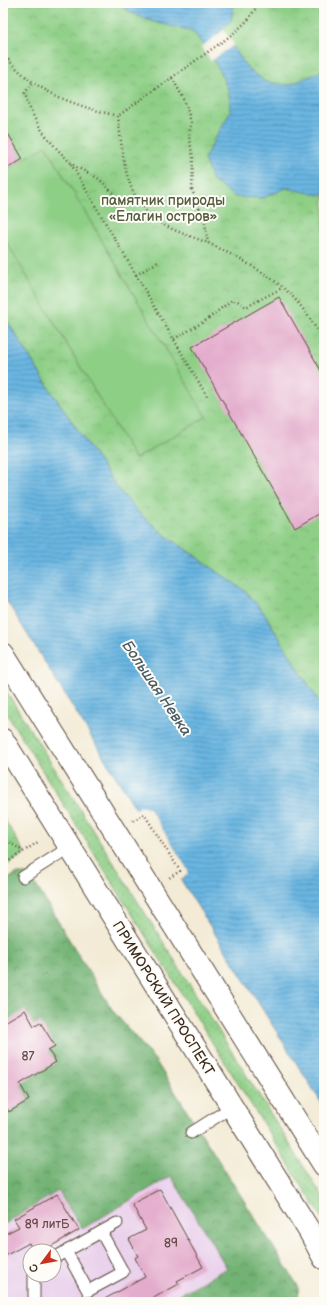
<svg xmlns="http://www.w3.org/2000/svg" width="327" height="1305" font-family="'Balsamiq Sans',sans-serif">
<defs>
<pattern id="grass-dots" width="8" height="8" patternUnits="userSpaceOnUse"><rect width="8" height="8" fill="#8ecf86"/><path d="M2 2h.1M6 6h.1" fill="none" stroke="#7bb273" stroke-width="1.8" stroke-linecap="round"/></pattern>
<pattern id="forest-crowns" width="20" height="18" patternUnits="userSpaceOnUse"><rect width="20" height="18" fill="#72b273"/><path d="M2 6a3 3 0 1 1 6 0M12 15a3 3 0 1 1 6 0" fill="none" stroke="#5f915e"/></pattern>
<pattern id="park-crowns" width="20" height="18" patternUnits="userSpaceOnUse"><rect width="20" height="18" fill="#8ecf86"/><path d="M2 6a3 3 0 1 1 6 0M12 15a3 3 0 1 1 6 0" fill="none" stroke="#7bb273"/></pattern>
<pattern id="water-rules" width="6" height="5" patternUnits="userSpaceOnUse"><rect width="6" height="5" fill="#69b6e2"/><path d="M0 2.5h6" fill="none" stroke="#5894b7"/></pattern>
</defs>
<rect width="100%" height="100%" fill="#fdfcf7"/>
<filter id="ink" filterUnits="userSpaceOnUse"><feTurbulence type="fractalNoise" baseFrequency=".025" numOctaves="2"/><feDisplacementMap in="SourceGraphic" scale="8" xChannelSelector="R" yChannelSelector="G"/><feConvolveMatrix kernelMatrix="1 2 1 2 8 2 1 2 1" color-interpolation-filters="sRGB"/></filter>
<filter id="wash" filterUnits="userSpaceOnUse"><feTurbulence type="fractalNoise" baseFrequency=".012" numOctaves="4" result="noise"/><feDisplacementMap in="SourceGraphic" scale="16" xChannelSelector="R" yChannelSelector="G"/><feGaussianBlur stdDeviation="0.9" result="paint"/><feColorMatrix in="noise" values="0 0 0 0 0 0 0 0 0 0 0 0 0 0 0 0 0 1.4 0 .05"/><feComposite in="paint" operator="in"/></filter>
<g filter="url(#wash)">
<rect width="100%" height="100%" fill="#f3ebd6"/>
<!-- built -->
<path fill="#ead1ec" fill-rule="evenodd" d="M 162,1123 L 191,1133 L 301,1302 L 3,1302 L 3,1227 L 11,1216 ZM 30,1251 L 54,1251 L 54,1275 L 30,1275 Z"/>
<!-- grass -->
<path fill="url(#grass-dots)" stroke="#647c52" d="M 3,686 L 324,1199 L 324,1221 L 3,708 Z"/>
<!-- forest -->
<path fill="url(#forest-crowns)" stroke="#566e48" d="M 16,874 L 29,874 L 113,1011 L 155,1060 L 298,1286 L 299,1302 L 166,1302 L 227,1268 L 171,1176 L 82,1229 L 58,1191 L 3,1225 L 3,882 Z"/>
<!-- park -->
<g fill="url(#park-crowns)" stroke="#647c52">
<path d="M 3,3 L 324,3 L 324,710 L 264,613 L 245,591 L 165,535 L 138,512 L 115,485 L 49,388 L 3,314 Z"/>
<path d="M 3,817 L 25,853 L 3,868 Z"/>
</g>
<!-- garden -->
<path fill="#8ecf86" stroke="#647c52" d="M 46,146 L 206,417 L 135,459 L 3,236 L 3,171 Z"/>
<!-- water -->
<g fill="url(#water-rules)" stroke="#527080">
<path d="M 118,3 L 234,3 L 231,21 L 221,29 L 248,69 L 266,82 L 289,85 L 324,70 L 324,196 L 286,188 L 263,198 L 235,197 L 213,181 L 204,159 L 230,112 L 229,92 L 217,66 L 193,31 C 168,25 137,21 118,3 Z"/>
<path d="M 3,314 L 49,388 L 115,485 L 138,512 L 165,535 L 245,591 L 264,613 L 324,710 L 324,1107 L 181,880 L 185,878 L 188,870 L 150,809 L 146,806 L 136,809 L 3,595 Z"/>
</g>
<!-- pier -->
<g fill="#f3ebd6">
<path d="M 224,30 L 234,45 L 211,61 L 201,47 Z"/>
<path d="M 141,806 L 146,806 L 150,809 L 188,870 L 188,874 L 181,880 L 180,879 L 186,874 L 186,870 L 149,810 L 146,808 L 137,811 L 136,809 Z"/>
</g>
<g id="blocks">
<!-- building -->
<g fill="#e3abcc">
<path d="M 3,125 L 23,159 L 3,171 Z"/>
<path d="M 279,297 L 324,376 L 324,511 L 295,528 L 192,347 Z"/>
<path d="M 25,1010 L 34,1026 L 40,1022 L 55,1046 L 48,1050 L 56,1062 L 20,1084 L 29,1100 L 9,1112 L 3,1102 L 3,1023 Z"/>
<path d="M 160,1189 L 203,1267 L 177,1281 L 179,1284 L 146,1302 L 99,1302 L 145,1277 L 135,1258 L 138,1256 L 129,1239 L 146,1230 L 132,1204 Z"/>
<path d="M 57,1194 L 79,1230 L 43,1251 L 33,1251 L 29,1243 L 3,1257 L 3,1235 L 19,1227 L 14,1219 Z"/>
</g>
</g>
</g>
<g filter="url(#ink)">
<use href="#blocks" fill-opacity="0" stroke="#57473a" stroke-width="1"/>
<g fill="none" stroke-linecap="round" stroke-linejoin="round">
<defs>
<g id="service">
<path d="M 23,877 L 70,847"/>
<path d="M 191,1133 L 232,1107"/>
<path d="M 66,1251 L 88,1291 L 123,1272 L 101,1232"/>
<path d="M 54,1258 L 117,1223"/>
<path d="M 34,1302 L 34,1275"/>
</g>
<g id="primary">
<path d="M 3,653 L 324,1165"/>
<path d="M 3,740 L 310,1232 L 324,1258"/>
</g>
</defs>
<!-- service casing -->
<use href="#service" stroke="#57473a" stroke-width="13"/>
<!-- primary casing -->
<use href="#primary" stroke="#57473a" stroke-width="24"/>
<!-- path -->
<g stroke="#57473a" stroke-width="2.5" stroke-dasharray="1 3" stroke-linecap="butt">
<path d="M 3,53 C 32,91 72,105 118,116 L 233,34 L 248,20 L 259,3"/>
<path d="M 172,78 L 184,99 L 191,122 L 189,137 L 193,158 L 192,190 L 205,223 L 208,243"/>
<path d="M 32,83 L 25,93 C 32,122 50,143 71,163 C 78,170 92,173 100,180 C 115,193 116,204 138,199"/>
<path d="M 118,116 C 122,147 123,184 144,209 C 160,228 186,234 208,243 C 232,254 275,277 293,297 C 305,310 315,326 324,342"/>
<path d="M 71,164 L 208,398"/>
<path d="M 136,275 L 158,262"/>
<path d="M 174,339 L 205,321 L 232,300 L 236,300 L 246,307 L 282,288"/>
<path d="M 133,821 L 144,814 L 180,871 L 169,878"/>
<path d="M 3,838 L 23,851"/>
<path d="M 3,865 L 38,842"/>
</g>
<!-- service -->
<use href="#service" stroke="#fff" stroke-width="11"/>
<!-- primary -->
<use href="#primary" stroke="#fff" stroke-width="22"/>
</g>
</g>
<g text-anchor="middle" stroke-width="4" stroke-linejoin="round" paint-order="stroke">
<!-- number labels -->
<g font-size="12" fill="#654a4a">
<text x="28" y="1060">87</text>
<text x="47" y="1228">89 литБ</text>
<text x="171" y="1247">89</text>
</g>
<!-- park labels -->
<g font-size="14" fill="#545c3d" stroke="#fdfcf7">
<text x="163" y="205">памятник природы<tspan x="163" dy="16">«Елагин остров»</tspan></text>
</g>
<!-- street labels -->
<g font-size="14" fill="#3b2a1e" stroke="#fdfcf7">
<text transform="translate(164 998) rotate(58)" y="5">ПРИМОРСКИЙ ПРОСПЕКТ</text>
</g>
<!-- water labels -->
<g font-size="15" font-style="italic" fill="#4b5b63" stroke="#fdfcf7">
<text transform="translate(157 688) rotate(56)" y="5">Большая Невка</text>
</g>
</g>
<!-- margin -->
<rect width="327" height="1305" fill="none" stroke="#fdfcf7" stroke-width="16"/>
<!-- north arrow -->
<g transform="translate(42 1263) rotate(238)"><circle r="19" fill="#fdfcf7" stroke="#afa8a0"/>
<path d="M0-3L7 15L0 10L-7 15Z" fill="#c8321e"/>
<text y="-6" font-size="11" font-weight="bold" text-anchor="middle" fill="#3b2a1e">С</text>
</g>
</svg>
